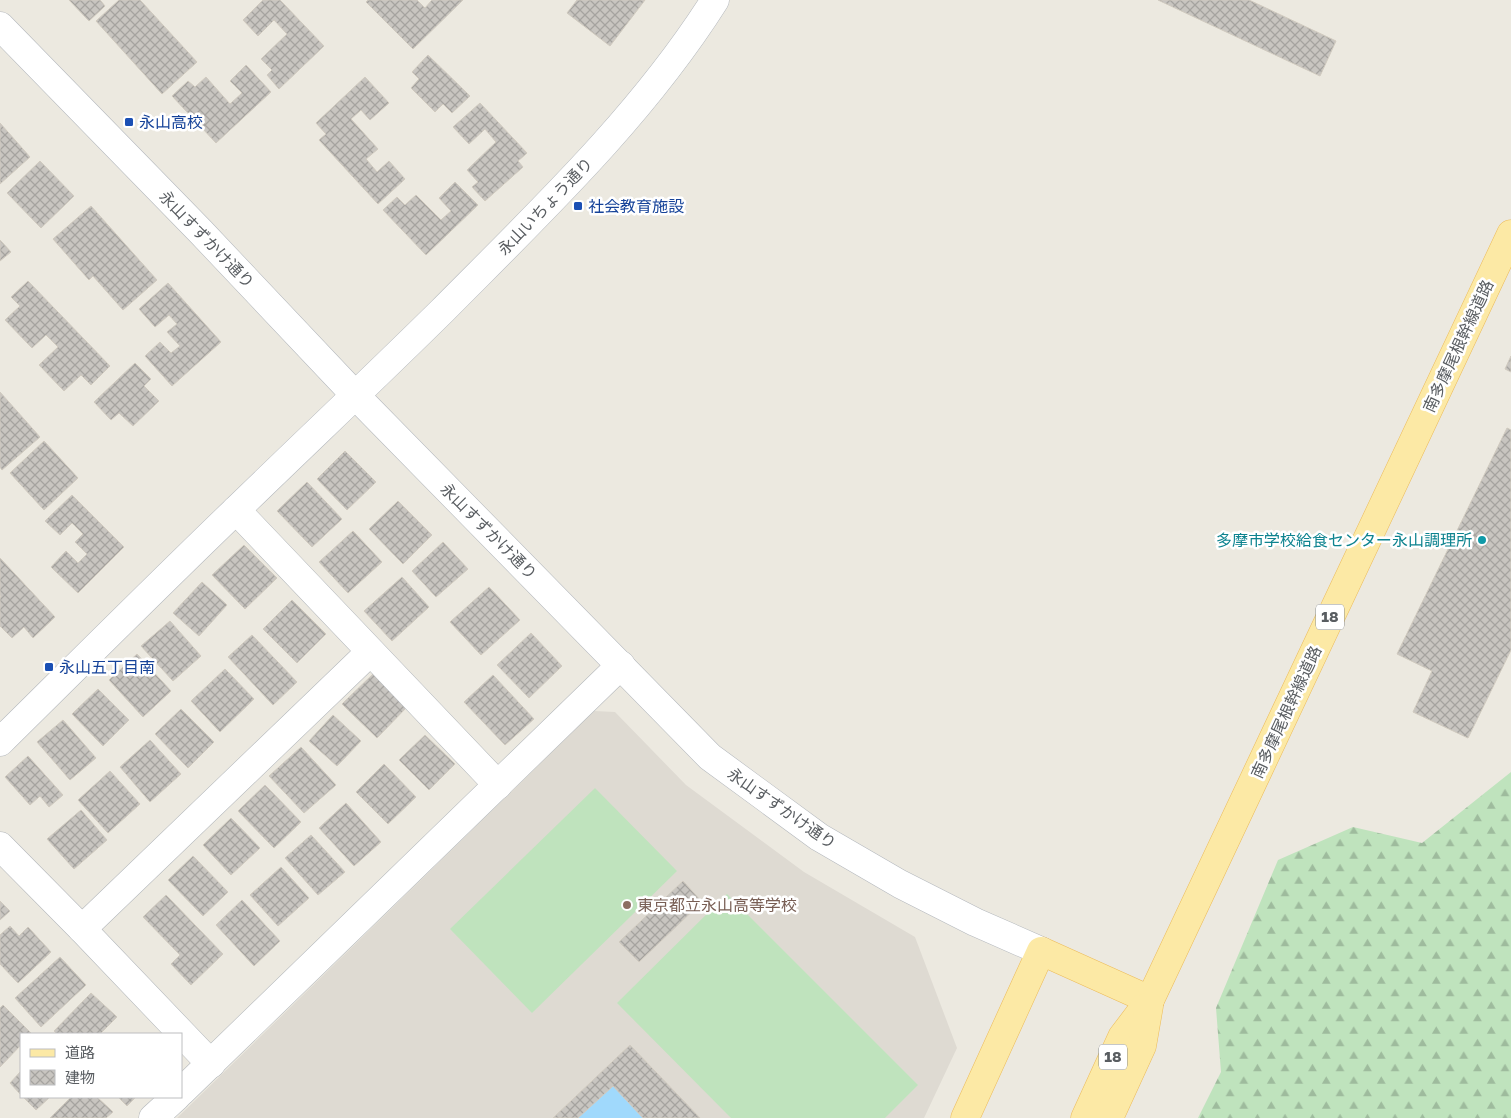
<svg xmlns="http://www.w3.org/2000/svg" width="1511" height="1118" font-family="'Golos Text','Noto Sans JP',sans-serif">
<defs>
<pattern id="forest-firs" width="22" height="20" patternUnits="userSpaceOnUse" patternTransform="scale(1.25)"><rect width="22" height="20" fill="#bfe3bd"/><path d="M5 1l3.5 6h-7zM16 11l3.5 6h-7z" fill="#9ebb9d"/></pattern>
<pattern id="building-cross-hatch" width="8" height="8" patternUnits="userSpaceOnUse" patternTransform="scale(1.25)"><rect width="8" height="8" fill="#c8c5c0"/><path d="M0 0l8 8M0 8l8-8" fill="none" stroke="#a5a39f"/></pattern>
</defs>
<rect width="100%" height="100%" fill="#ece9e0"/>
<!-- education -->
<path fill="#dedad2" d="M 594,711 L 615,712 L 686,785 L 804,872 L 915,937 L 957,1048 L 924,1118 L 177,1118 Z"/>
<!-- forest -->
<path fill="url(#forest-firs)" d="M 1511,772 L 1511,1118 L 1198,1118 L 1221,1072 L 1216,1008 L 1278,860 L 1353,827 L 1422,843 Z"/>
<!-- garden -->
<g fill="#bfe3bd">
<path d="M 595,788 L 677,871 L 532,1013 L 450,929 Z"/>
<path d="M 727,894 L 918,1085 L 885,1118 L 731,1118 L 617,1003 Z"/>
</g>
<!-- water -->
<path fill="#a0d9fc" d="M 613,1086 L 643,1118 L 578,1118 Z"/>
<!-- building -->
<g fill="url(#building-cross-hatch)" stroke="#d0cabf">
<path d="M 69,0 L 100,0 L 105,6 L 89,21 Z"/>
<path d="M 119,0 L 140,0 L 197,62 L 162,94 L 96,21 Z"/>
<path d="M 263,0 L 280,0 L 324,46 L 279,89 L 267,75 L 272,70 L 261,59 L 287,34 L 274,20 L 258,36 L 243,20 Z"/>
<path d="M 368,0 L 417,0 L 425,8 L 432,0 L 463,0 L 413,49 L 366,2 Z"/>
<path d="M 577,0 L 645,0 L 610,46 L 567,13 Z"/>
<path d="M 1158,0 L 1249,0 L 1336,41 L 1320,76 Z"/>
<path d="M 428,55 L 470,96 L 452,113 L 443,104 L 435,112 L 411,88 L 419,79 L 412,72 Z"/>
<path d="M 246,65 L 271,92 L 216,143 L 172,96 L 188,81 L 195,87 L 206,77 L 230,104 L 242,93 L 230,81 Z"/>
<path d="M 365,77 L 389,103 L 370,120 L 361,110 L 351,119 L 378,149 L 366,159 L 377,172 L 389,161 L 405,179 L 378,204 L 319,140 L 326,134 L 316,123 Z"/>
<path d="M 480,103 L 527,153 L 518,161 L 523,167 L 485,201 L 472,187 L 478,182 L 467,170 L 496,142 L 485,129 L 469,144 L 453,127 Z"/>
<path d="M 0,123 L 30,157 L 0,184 Z"/>
<path d="M 40,161 L 74,196 L 41,228 L 7,193 Z"/>
<path d="M 455,182 L 478,205 L 426,255 L 383,210 L 397,197 L 405,205 L 416,195 L 441,220 L 451,211 L 439,198 Z"/>
<path d="M 91,206 L 157,280 L 123,310 L 93,276 L 89,280 L 53,239 Z"/>
<path d="M 0,240 L 11,252 L 0,261 Z"/>
<path d="M 28,281 L 110,366 L 91,385 L 81,375 L 64,391 L 39,365 L 58,347 L 46,335 L 32,348 L 5,320 L 20,306 L 11,297 Z"/>
<path d="M 168,283 L 221,342 L 172,386 L 145,356 L 160,342 L 171,353 L 180,346 L 167,332 L 177,324 L 169,315 L 155,327 L 139,309 Z"/>
<path d="M 1511,356 L 1511,372 L 1505,369 Z"/>
<path d="M 135,363 L 151,379 L 144,386 L 159,401 L 133,426 L 119,413 L 111,420 L 94,402 Z"/>
<path d="M 0,392 L 40,437 L 2,470 L 0,467 Z"/>
<path d="M 1507,428 L 1511,430 L 1511,650 L 1468,738 L 1413,712 L 1432,671 L 1397,654 Z"/>
<path d="M 44,441 L 78,478 L 44,510 L 10,473 Z"/>
<path d="M 345,451 L 376,482 L 347,510 L 317,479 Z"/>
<path d="M 307,482 L 342,519 L 312,547 L 277,511 Z"/>
<path d="M 72,495 L 124,547 L 78,593 L 51,567 L 66,551 L 78,563 L 87,554 L 75,542 L 83,534 L 72,523 L 60,535 L 45,521 Z"/>
<path d="M 398,501 L 432,535 L 403,564 L 369,529 Z"/>
<path d="M 353,531 L 382,562 L 348,593 L 319,562 Z"/>
<path d="M 443,542 L 468,569 L 436,597 L 412,571 Z"/>
<path d="M 244,545 L 277,578 L 245,609 L 212,575 Z"/>
<path d="M 0,558 L 55,617 L 33,638 L 24,627 L 12,638 L 0,626 L 0,598 L 1,597 L 0,595 Z"/>
<path d="M 402,577 L 429,607 L 392,641 L 364,611 Z"/>
<path d="M 202,582 L 227,605 L 199,636 L 173,613 Z"/>
<path d="M 489,587 L 520,620 L 481,655 L 450,622 Z"/>
<path d="M 292,600 L 326,634 L 297,663 L 263,629 Z"/>
<path d="M 170,621 L 201,656 L 173,681 L 141,646 Z"/>
<path d="M 531,633 L 562,666 L 529,698 L 497,665 Z"/>
<path d="M 252,635 L 297,682 L 273,705 L 228,657 Z"/>
<path d="M 137,654 L 171,691 L 143,717 L 109,680 Z"/>
<path d="M 225,669 L 254,699 L 220,732 L 191,701 Z"/>
<path d="M 373,674 L 407,707 L 377,738 L 342,704 Z"/>
<path d="M 493,675 L 534,719 L 505,745 L 464,702 Z"/>
<path d="M 98,689 L 129,720 L 103,746 L 72,714 Z"/>
<path d="M 181,709 L 214,742 L 188,768 L 155,734 Z"/>
<path d="M 333,715 L 361,741 L 337,766 L 309,741 Z"/>
<path d="M 63,720 L 96,758 L 70,780 L 37,742 Z"/>
<path d="M 425,735 L 455,764 L 429,790 L 399,760 Z"/>
<path d="M 150,740 L 181,774 L 150,802 L 120,767 Z"/>
<path d="M 301,747 L 336,785 L 304,813 L 269,776 Z"/>
<path d="M 28,756 L 63,795 L 49,807 L 40,796 L 30,805 L 5,777 Z"/>
<path d="M 384,764 L 416,797 L 388,824 L 356,792 Z"/>
<path d="M 110,771 L 140,804 L 108,833 L 78,800 Z"/>
<path d="M 265,785 L 301,822 L 274,848 L 238,811 Z"/>
<path d="M 346,803 L 381,842 L 354,866 L 319,828 Z"/>
<path d="M 81,810 L 107,840 L 74,869 L 47,839 Z"/>
<path d="M 231,818 L 260,848 L 231,875 L 203,845 Z"/>
<path d="M 311,835 L 345,872 L 318,895 L 285,858 Z"/>
<path d="M 193,856 L 228,892 L 203,916 L 168,880 Z"/>
<path d="M 281,867 L 309,898 L 278,926 L 250,895 Z"/>
<path d="M 683,881 L 702,902 L 639,962 L 619,942 Z"/>
<path d="M 166,895 L 223,954 L 191,985 L 171,964 L 180,955 L 143,917 Z"/>
<path d="M 242,900 L 280,941 L 254,966 L 216,925 Z"/>
<path d="M 0,901 L 10,911 L 0,920 Z"/>
<path d="M 10,926 L 19,936 L 28,927 L 51,952 L 18,983 L 0,964 L 0,935 Z"/>
<path d="M 60,957 L 86,985 L 41,1027 L 15,998 Z"/>
<path d="M 91,993 L 117,1017 L 100,1034 L 57,1034 L 54,1031 Z"/>
<path d="M 3,1005 L 32,1034 L 21,1034 L 21,1045 L 0,1067 L 0,1008 Z"/>
<path d="M 630,1045 L 700,1118 L 643,1118 L 613,1086 L 578,1118 L 553,1118 Z"/>
<path d="M 21,1071 L 21,1095 L 10,1083 Z"/>
<path d="M 23,1097 L 50,1097 L 36,1110 Z"/>
<path d="M 71,1097 L 97,1097 L 113,1112 L 106,1118 L 50,1118 Z"/>
<path d="M 118,1097 L 136,1097 L 127,1106 Z"/>
</g>
<g fill="none" stroke-linecap="round" stroke-linejoin="round">
<defs>
<g id="street">
<path d="M 236,510 L 498,785"/>
<path d="M 0,846 L 82,929 L 211,1064"/>
<path d="M 82,929 L 370,652"/>
<path d="M 181,1092 L 621,665"/>
<path d="M 153,1118 L 176,1097"/>
</g>
<g id="secondary">
<path d="M 0,26 L 201,232 L 356,396 L 710,757 L 819,837 L 900,884 L 975,922 L 1041,951"/>
<path d="M 0,742 C 79,664 157,586 237,509 C 305,443 374,378 442,311 C 539,213 641,117 715,0"/>
</g>
<g id="primary">
<path d="M 965,1118 L 1041,951 L 1150,1000"/>
<path d="M 1085,1118 L 1122,1037 L 1150,1000 L 1511,234"/>
<path d="M 1109,1118 L 1142,1046 L 1149,1006"/>
</g>
</defs>
<!-- street casing -->
<use href="#street" stroke="#b3b7bb" stroke-width="29"/>
<!-- secondary casing -->
<use href="#secondary" stroke="#b4b8bd" stroke-width="29"/>
<!-- primary casing -->
<use href="#primary" stroke="#ecbb59" stroke-width="29"/>
<!-- street -->
<use href="#street" stroke="#fff" stroke-width="28"/>
<!-- secondary -->
<use href="#secondary" stroke="#fff" stroke-width="28"/>
<!-- primary -->
<use href="#primary" stroke="#fce9a5" stroke-width="28"/>
</g>
<!-- markers -->
<g fill="#1a4fb4" stroke="#fff" stroke-width="2">
<rect x="124" y="117" width="10" height="10" rx="2.5"/>
<rect x="573" y="201" width="10" height="10" rx="2.5"/>
<rect x="44" y="662" width="10" height="10" rx="2.5"/>
</g>
<circle fill="#0f9aa8" stroke="#fff" stroke-width="2" cx="1482" cy="540" r="5"/>
<circle fill="#8d6e63" stroke="#fff" stroke-width="2" cx="627" cy="905" r="5"/>
<g text-anchor="middle" stroke-width="5" stroke-linejoin="round" paint-order="stroke">
<!-- shield labels -->
<g fill="#fff" stroke="#8b8e90" stroke-width="1">
<rect x="1316" y="604.5" width="28" height="25" rx="4"/>
<rect x="1099" y="1044.5" width="28" height="25" rx="4"/>
</g>
<g font-size="15" font-weight="bold" fill="#595d61">
<text x="1330" y="622">18</text>
<text x="1113" y="1062">18</text>
</g>
<!-- transit labels -->
<g font-size="16" fill="#164399" stroke="#fff" text-anchor="start">
<text x="139" y="128">永山高校</text>
<text x="588" y="212">社会教育施設</text>
<text x="59" y="673">永山五丁目南</text>
</g>
<!-- street labels -->
<g font-size="16" fill="#595d61" stroke="#fff">
<text transform="translate(545 206) rotate(-46)" y="6">永山いちょう通り</text>
<text transform="translate(207 239) rotate(46)" y="6">永山すずかけ通り</text>
<text transform="translate(1458 346) rotate(-65)" y="6">南多摩尾根幹線道路</text>
<text transform="translate(489 531) rotate(45)" y="6">永山すずかけ通り</text>
<text transform="translate(1286 712) rotate(-65)" y="6">南多摩尾根幹線道路</text>
<text transform="translate(782 808) rotate(35)" y="6">永山すずかけ通り</text>
</g>
<!-- culture labels -->
<g font-size="16" fill="#0d838f" stroke="#fff" text-anchor="end">
<text x="1472" y="546">多摩市学校給食センター永山調理所</text>
</g>
<!-- education labels -->
<g font-size="16" fill="#785e54" stroke="#fff" text-anchor="start">
<text x="637" y="911">東京都立永山高等学校</text>
</g>
</g>
<!-- legend -->
<rect x="20" y="1033" width="162" height="65" fill="#ffffff" stroke="#bdbec0"/>
<rect x="30" y="1049" width="25" height="8" fill="#fce9a5" stroke="#bdbec0"/>
<text x="65" y="1058" font-size="15" fill="#595d61">道路</text>
<rect x="30" y="1070" width="25" height="15" fill="url(#building-cross-hatch)" stroke="#bdbec0"/>
<text x="65" y="1083" font-size="15" fill="#595d61">建物</text>
</svg>
